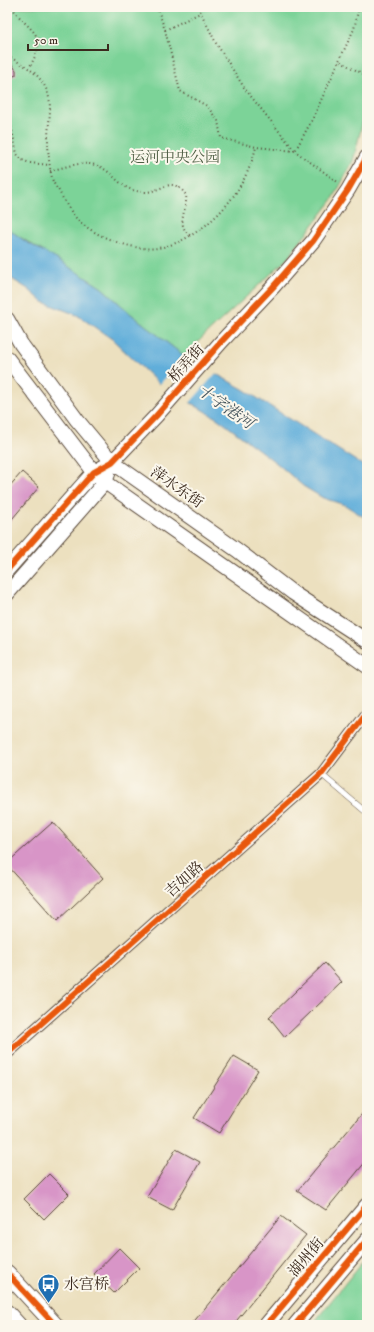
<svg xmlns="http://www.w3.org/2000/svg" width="374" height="1332" font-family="'IM FELL DW Pica','Noto Serif SC',serif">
<rect width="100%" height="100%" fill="#fbf7ec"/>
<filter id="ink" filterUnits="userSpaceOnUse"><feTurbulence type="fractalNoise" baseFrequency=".025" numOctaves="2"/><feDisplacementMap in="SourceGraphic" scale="8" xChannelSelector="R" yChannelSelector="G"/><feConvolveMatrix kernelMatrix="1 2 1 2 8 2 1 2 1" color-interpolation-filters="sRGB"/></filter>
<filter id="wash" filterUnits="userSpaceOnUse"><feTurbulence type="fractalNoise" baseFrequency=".012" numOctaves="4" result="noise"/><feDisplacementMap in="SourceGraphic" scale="16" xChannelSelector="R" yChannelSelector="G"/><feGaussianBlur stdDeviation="0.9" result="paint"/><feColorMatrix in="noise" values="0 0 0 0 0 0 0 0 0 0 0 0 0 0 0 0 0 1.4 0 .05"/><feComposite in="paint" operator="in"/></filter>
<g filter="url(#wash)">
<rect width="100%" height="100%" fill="#ece0bf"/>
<!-- green -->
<g fill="#7bd398" stroke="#5b7e5b">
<path d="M 7,7 L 367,7 L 367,105 L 353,161 L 333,199 L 287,259 L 205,335 L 184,356 L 131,314 L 102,288 L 7,229 Z"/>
<path d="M 367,1256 L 367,1325 L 312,1325 Z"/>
</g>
<!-- water -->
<path fill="#60aeda" stroke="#4e6c7c" d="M 7,228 L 25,241 L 60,261 L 102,288 L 131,314 L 184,356 L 243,389 L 367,468 L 367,519 L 345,505 L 323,498 L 303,486 L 279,465 L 218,419 L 159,384 L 112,339 L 77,315 L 43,302 L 28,289 L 7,276 Z"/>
<!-- pier -->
<path fill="#ece0bf" d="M 186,355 L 217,372 L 189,404 L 158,386 Z"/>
<g id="blocks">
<!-- building -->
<g fill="#d895c7">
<path d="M 7,58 L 16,70 L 16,75 L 7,79 Z"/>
<path d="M 22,472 L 39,487 L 7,525 L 7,489 Z"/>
<path d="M 53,822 L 103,878 L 57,921 L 7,865 L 7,863 Z"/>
<path d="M 325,963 L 342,982 L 285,1037 L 269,1017 Z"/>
<path d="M 234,1056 L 258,1070 L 219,1133 L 194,1118 Z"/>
<path d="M 367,1108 L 367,1160 L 326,1210 L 297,1191 Z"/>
<path d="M 176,1149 L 200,1162 L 172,1210 L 147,1197 Z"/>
<path d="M 49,1174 L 69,1194 L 44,1219 L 24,1199 Z"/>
<path d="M 281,1216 L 306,1235 L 233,1325 L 191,1325 Z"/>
<path d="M 119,1248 L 139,1268 L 114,1293 L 94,1274 Z"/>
</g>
</g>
</g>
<g filter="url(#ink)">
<use href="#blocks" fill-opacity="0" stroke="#564536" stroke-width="1"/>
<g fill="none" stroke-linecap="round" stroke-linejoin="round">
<defs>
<path id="lane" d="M 321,774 L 367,813"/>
<path id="street" d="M 7,1054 L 321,774 L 367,713"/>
<g id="secondary">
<path d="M 7,319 L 21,344 L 77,420 L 112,462 L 237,550 L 293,593 L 367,641"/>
<path d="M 7,358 L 94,472 L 105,482 L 367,666"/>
<path d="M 7,570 L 94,472 L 112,462 L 156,416 L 222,341 L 273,287 L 313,241 L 348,190 L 367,157"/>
<path d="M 7,594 L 105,482 L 108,474"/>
<path d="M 266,1325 L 367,1205"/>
<path d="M 295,1325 L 367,1240"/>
</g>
<g id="primary">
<path d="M 7,1273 L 55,1325"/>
<path d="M 7,1313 L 18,1325"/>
</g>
</defs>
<!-- lane casing -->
<use href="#lane" stroke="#564536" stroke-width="6"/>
<!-- street casing -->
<use href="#street" stroke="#564536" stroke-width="12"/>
<!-- secondary casing -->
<use href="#secondary" stroke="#564536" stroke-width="16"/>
<!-- primary casing -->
<use href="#primary" stroke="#564536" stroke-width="18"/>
<!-- path -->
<g stroke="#564536" stroke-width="2" stroke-dasharray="1 3" stroke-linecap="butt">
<path d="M 12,7 C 28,33 51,31 29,68"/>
<path d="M 157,7 L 165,30 L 180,91 L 207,106 L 218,121 L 221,138 L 256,147 L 295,151 L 339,183"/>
<path d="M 198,7 L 216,43 L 245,89 L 295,151 L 312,120 L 339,61"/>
<path d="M 359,7 L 354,29 L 339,61 L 367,76"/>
<path d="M 165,30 L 200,13"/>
<path d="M 7,56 C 23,64 40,73 47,91 C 53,106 48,123 48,139 C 48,152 49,165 52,178 C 53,183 56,187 59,191 C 64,201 70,211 77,219 C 93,236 135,252 158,248 C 176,245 192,236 206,225 C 231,205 249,177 256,147"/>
<path d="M 7,116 L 10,121 L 17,154 L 22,160 L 30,163 L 49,165"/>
<path d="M 50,171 C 65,167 81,161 95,165 C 116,171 118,192 146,192 C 163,191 172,175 186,195 C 188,211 174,224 191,236"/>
</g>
<!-- lane -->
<use href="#lane" stroke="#fff" stroke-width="5"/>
<!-- street -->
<use href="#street" stroke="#fff" stroke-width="10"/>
<!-- secondary -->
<use href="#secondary" stroke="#fff" stroke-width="14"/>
<!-- primary -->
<use href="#primary" stroke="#fff" stroke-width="16"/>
<defs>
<g id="cycleway">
<path d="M 7,570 L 94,472 L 112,462 L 156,416 L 222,341 L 273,287 L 313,241 L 348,190 L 367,157"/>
<path d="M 7,1054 L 321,774 L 367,713"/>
<path d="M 7,1273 L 55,1325"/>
<path d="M 266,1325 L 367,1205"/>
<path d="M 295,1325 L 367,1240"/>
</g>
</defs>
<!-- cycleway casing -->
<use href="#cycleway" stroke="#fbf7ec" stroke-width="8"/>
<!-- cycleway -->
<use href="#cycleway" stroke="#e8590c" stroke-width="6"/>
</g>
</g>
<!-- icons -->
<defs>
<symbol id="bus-pin" viewBox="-11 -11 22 30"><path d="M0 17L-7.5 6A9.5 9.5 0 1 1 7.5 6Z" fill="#1f6fb2" stroke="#fbf7ec"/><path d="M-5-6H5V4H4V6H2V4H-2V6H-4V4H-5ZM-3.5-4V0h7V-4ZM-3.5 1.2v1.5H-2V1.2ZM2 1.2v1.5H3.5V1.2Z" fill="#fff"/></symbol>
</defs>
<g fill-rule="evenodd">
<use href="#bus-pin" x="36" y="1272" width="25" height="34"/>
</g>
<g text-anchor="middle" stroke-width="4" stroke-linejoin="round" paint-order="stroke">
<!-- park labels -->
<g font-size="15" fill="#4e5d43" stroke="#fbf7ec">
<text x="175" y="162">运河中央公园</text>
</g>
<!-- street labels -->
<g font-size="15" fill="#3b2a1e" stroke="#fbf7ec">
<text transform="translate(186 363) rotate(-48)" y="5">桥弄街</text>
<text transform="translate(177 487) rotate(35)" y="5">萍水东街</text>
<text transform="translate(184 879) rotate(-42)" y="5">吉如路</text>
<text transform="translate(306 1257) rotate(-50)" y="5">湖州街</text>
</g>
<!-- poi labels -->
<g font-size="15" fill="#3b2a1e" stroke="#fbf7ec" text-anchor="start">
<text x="64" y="1289">水宫桥</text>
</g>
<!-- water labels -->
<g font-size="16" font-style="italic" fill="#485860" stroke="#fbf7ec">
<text transform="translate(226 406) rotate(35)" y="6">十字港河</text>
</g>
</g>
<!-- margin -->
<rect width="374" height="1332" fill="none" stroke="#fbf7ec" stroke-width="24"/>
<!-- scale -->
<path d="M28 44v6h80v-6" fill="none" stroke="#3b2a1e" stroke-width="2"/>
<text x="34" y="44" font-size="12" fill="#3b2a1e" stroke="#fbf7ec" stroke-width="3" paint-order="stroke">50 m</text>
</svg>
